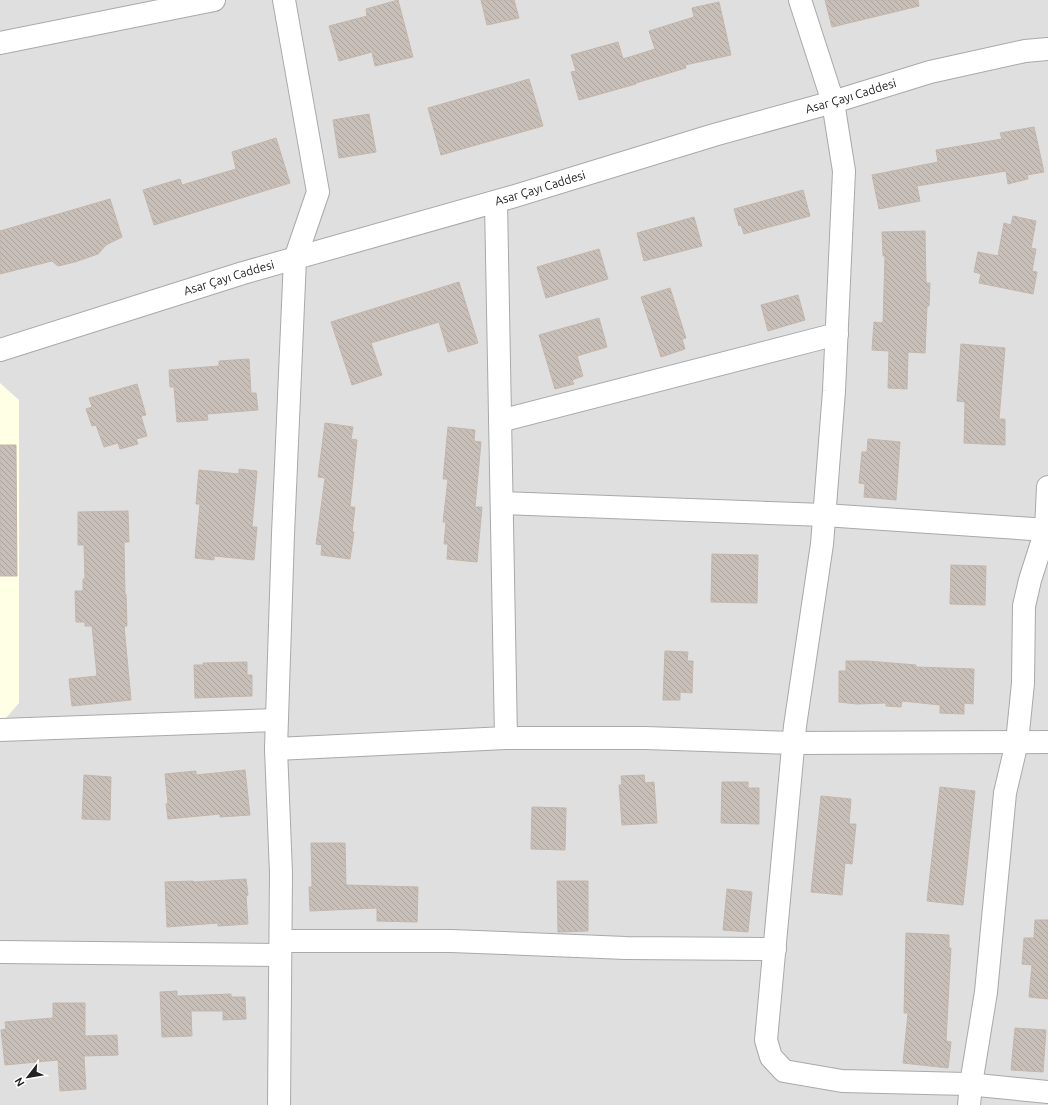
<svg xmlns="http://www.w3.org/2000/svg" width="1048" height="1105" font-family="Ubuntu,sans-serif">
<defs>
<pattern id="building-back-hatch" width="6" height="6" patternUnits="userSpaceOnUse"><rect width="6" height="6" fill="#c7bfb8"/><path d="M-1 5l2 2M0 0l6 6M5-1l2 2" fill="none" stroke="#aba49e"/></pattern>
</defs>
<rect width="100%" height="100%" fill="#f2efe9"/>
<!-- residential -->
<rect fill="#e0dfdf" x="0" y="0" width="1048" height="1105"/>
<!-- education -->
<path fill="#ffffe5" d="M 0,383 L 19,400 L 19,703 L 0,725 Z"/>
<!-- building -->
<g fill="url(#building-back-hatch)" stroke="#c4b6ab">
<path d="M 398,0 L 413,57 L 375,66 L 372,52 L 339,61 L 329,26 L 367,16 L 366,9 Z"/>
<path d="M 481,0 L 514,0 L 519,18 L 487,25 Z"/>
<path d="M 825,0 L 918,0 L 919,6 L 832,27 Z"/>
<path d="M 719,2 L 731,55 L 685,65 L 686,68 L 636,83 L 636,84 L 579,100 L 571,72 L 576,71 L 571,55 L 618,42 L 623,59 L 655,49 L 649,31 L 694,17 L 692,8 Z"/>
<path d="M 529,79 L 543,126 L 441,155 L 428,108 Z"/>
<path d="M 369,114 L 376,152 L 339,158 L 333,120 Z"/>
<path d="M 1034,127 L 1044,172 L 1027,175 L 1028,179 L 1008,184 L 1006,171 L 917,186 L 920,201 L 879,209 L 872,175 L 938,162 L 936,150 L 1002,139 L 1000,133 Z"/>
<path d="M 276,138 L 290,183 L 154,225 L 143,190 L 180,179 L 182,185 L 236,169 L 232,152 Z"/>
<path d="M 803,190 L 810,216 L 744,234 L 741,225 L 739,226 L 734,209 Z"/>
<path d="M 110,199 L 122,237 L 106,245 L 98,254 L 75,262 L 58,266 L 52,261 L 0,274 L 0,231 Z"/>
<path d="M 1013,216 L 1036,221 L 1031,248 L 1036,249 L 1032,271 L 1037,272 L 1033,294 L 979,283 L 981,274 L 974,272 L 978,252 L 998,256 L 1004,223 L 1011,225 Z"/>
<path d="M 694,217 L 702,246 L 644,261 L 637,233 Z"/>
<path d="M 925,231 L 926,283 L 930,283 L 929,306 L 927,306 L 925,353 L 908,352 L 907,389 L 888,388 L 889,351 L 872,350 L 874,322 L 883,323 L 885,256 L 883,256 L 882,232 Z"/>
<path d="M 599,249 L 608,279 L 546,298 L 537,267 Z"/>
<path d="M 459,282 L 478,343 L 448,352 L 439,322 L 371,343 L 382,375 L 352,385 L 331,322 Z"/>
<path d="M 670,288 L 686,338 L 682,339 L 685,349 L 661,357 L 641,297 Z"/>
<path d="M 798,295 L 805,320 L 768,331 L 761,305 Z"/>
<path d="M 599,318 L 607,347 L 577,356 L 583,376 L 572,380 L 574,384 L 555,389 L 539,335 Z"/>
<path d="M 961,344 L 1005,348 L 999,419 L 1005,419 L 1005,445 L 964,443 L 965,402 L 957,401 Z"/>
<path d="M 249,359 L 251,393 L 256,393 L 258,410 L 207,414 L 208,420 L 177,422 L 174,387 L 170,387 L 169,370 L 219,366 L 219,361 Z"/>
<path d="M 137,384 L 146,415 L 141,416 L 147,436 L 136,439 L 138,444 L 120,449 L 118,443 L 104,447 L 96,425 L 92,426 L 86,409 L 92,407 L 89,398 Z"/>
<path d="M 325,423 L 353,427 L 351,439 L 357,440 L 350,507 L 355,507 L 352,532 L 354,532 L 350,559 L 321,555 L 322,545 L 316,544 L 325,478 L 318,477 Z"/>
<path d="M 448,427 L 475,430 L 474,441 L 481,442 L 475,507 L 482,507 L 477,562 L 447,559 L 448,544 L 444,544 L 446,522 L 443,522 L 448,479 L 443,479 Z"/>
<path d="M 868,439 L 900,442 L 896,500 L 864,497 L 865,484 L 859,483 L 862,452 L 867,452 Z"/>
<path d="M 0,445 L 16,445 L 17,576 L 0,576 Z"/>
<path d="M 239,469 L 257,471 L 252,527 L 257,527 L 254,560 L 214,556 L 214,560 L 195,558 L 200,504 L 196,504 L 199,470 L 239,474 Z"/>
<path d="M 128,511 L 129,542 L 124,542 L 125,594 L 126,594 L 127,626 L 124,626 L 131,700 L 72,706 L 69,679 L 97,676 L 92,626 L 85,626 L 85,622 L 76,622 L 75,591 L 83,591 L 83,579 L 85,579 L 84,545 L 78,545 L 78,512 Z"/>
<path d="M 712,554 L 758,555 L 757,603 L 711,602 Z"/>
<path d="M 951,565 L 986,566 L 985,605 L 950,604 Z"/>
<path d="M 665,651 L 688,652 L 687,661 L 693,661 L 692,693 L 680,692 L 680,700 L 663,700 Z"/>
<path d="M 846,661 L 867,661 L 916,665 L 916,667 L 974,669 L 973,704 L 964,703 L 964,714 L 940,713 L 940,705 L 902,701 L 901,707 L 886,706 L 886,703 L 857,704 L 839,702 L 839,671 L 846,671 Z"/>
<path d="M 247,662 L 247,675 L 252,675 L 252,696 L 195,698 L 194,665 L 203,665 L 203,663 Z"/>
<path d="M 245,770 L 250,815 L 220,817 L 220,814 L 168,819 L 166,804 L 168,803 L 165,774 L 196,771 L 196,775 Z"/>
<path d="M 84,775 L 111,777 L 110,820 L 82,819 Z"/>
<path d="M 644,775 L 645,783 L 654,782 L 657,823 L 622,825 L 619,785 L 622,785 L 621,776 Z"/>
<path d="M 722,782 L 748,782 L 748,788 L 759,788 L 759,824 L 721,823 Z"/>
<path d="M 940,787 L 975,791 L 963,905 L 927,901 Z"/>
<path d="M 821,796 L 851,799 L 849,824 L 856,824 L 852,864 L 845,863 L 842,895 L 811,892 Z"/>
<path d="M 532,807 L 566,808 L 565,850 L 531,849 Z"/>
<path d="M 311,843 L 345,843 L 346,885 L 418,887 L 417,922 L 377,921 L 377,908 L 310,911 L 309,887 L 312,887 Z"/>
<path d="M 246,879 L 248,895 L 246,896 L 248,924 L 218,926 L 218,923 L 167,927 L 165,882 L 193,881 L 193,882 Z"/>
<path d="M 557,881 L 588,881 L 588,931 L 558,932 Z"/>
<path d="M 727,889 L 752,892 L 748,932 L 723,930 Z"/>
<path d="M 1035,920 L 1048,920 L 1048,999 L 1029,997 L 1032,965 L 1022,964 L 1024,938 L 1034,938 Z"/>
<path d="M 906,933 L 949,935 L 949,948 L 951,948 L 946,1041 L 951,1042 L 948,1068 L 903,1063 L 908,1013 L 904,1013 Z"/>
<path d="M 177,991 L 177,996 L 231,994 L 231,997 L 245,997 L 246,1019 L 223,1020 L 223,1011 L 191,1011 L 192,1036 L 162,1037 L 160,992 Z"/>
<path d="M 53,1003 L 85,1003 L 85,1036 L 117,1035 L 118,1055 L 84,1056 L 86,1089 L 60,1091 L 58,1060 L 5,1065 L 1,1030 L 6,1029 L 5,1022 L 53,1018 Z"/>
<path d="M 1015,1028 L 1046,1030 L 1043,1072 L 1011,1070 Z"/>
</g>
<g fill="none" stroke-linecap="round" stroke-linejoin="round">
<defs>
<g id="minor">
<path d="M 284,0 L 318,192 L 295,259 L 283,534 L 276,749 L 506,738 L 645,738 L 794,743 L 1048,742"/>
<path d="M 800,0 L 833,102 L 844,171 L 834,391 L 822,544 L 795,726 L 766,1040 L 771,1057 L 784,1071 L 842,1081 L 967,1084 L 1048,1092"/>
<path d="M 0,43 L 214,0"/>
<path d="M 496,202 L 506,738"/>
<path d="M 500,421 L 837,334"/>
<path d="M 502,503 L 824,515 L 1048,530"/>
<path d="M 0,730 L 276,720"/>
<path d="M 276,749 L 281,873 L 279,1105"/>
<path d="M 281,941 L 451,941 L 626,948 L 775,949"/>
<path d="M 0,952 L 280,955"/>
<path d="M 969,1105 L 971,1084 L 986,992 L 1005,793 L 1017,742 L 1023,683 L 1024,606 L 1030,580 L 1046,530 L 1048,487"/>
</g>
<g id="tertiary">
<path id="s1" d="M 0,350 L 243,273 L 515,196 L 714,135 L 833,102 L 930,72 L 1025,51 L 1048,49"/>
</g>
</defs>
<!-- minor casing -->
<use href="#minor" stroke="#a9a9a9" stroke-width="24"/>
<!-- tertiary casing -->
<use href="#tertiary" stroke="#a9a9a9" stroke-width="24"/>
<!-- minor -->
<use href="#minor" stroke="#fff" stroke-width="22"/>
<!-- tertiary -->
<use href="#tertiary" stroke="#fff" stroke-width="22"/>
</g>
<g text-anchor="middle" stroke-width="3.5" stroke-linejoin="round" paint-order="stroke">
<!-- street labels -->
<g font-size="12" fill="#222" stroke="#fff">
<text dy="4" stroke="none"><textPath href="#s1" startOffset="888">Asar Çayı Caddesi</textPath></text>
<text dy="4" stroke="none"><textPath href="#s1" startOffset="564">Asar Çayı Caddesi</textPath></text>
<text dy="4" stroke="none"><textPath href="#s1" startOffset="240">Asar Çayı Caddesi</textPath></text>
</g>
</g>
<!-- north arrow -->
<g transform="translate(28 1077) rotate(239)" stroke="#ffffff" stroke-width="3" paint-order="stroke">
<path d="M0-3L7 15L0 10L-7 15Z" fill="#222222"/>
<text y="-6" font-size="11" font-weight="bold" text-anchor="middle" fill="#222222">N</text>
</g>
</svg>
